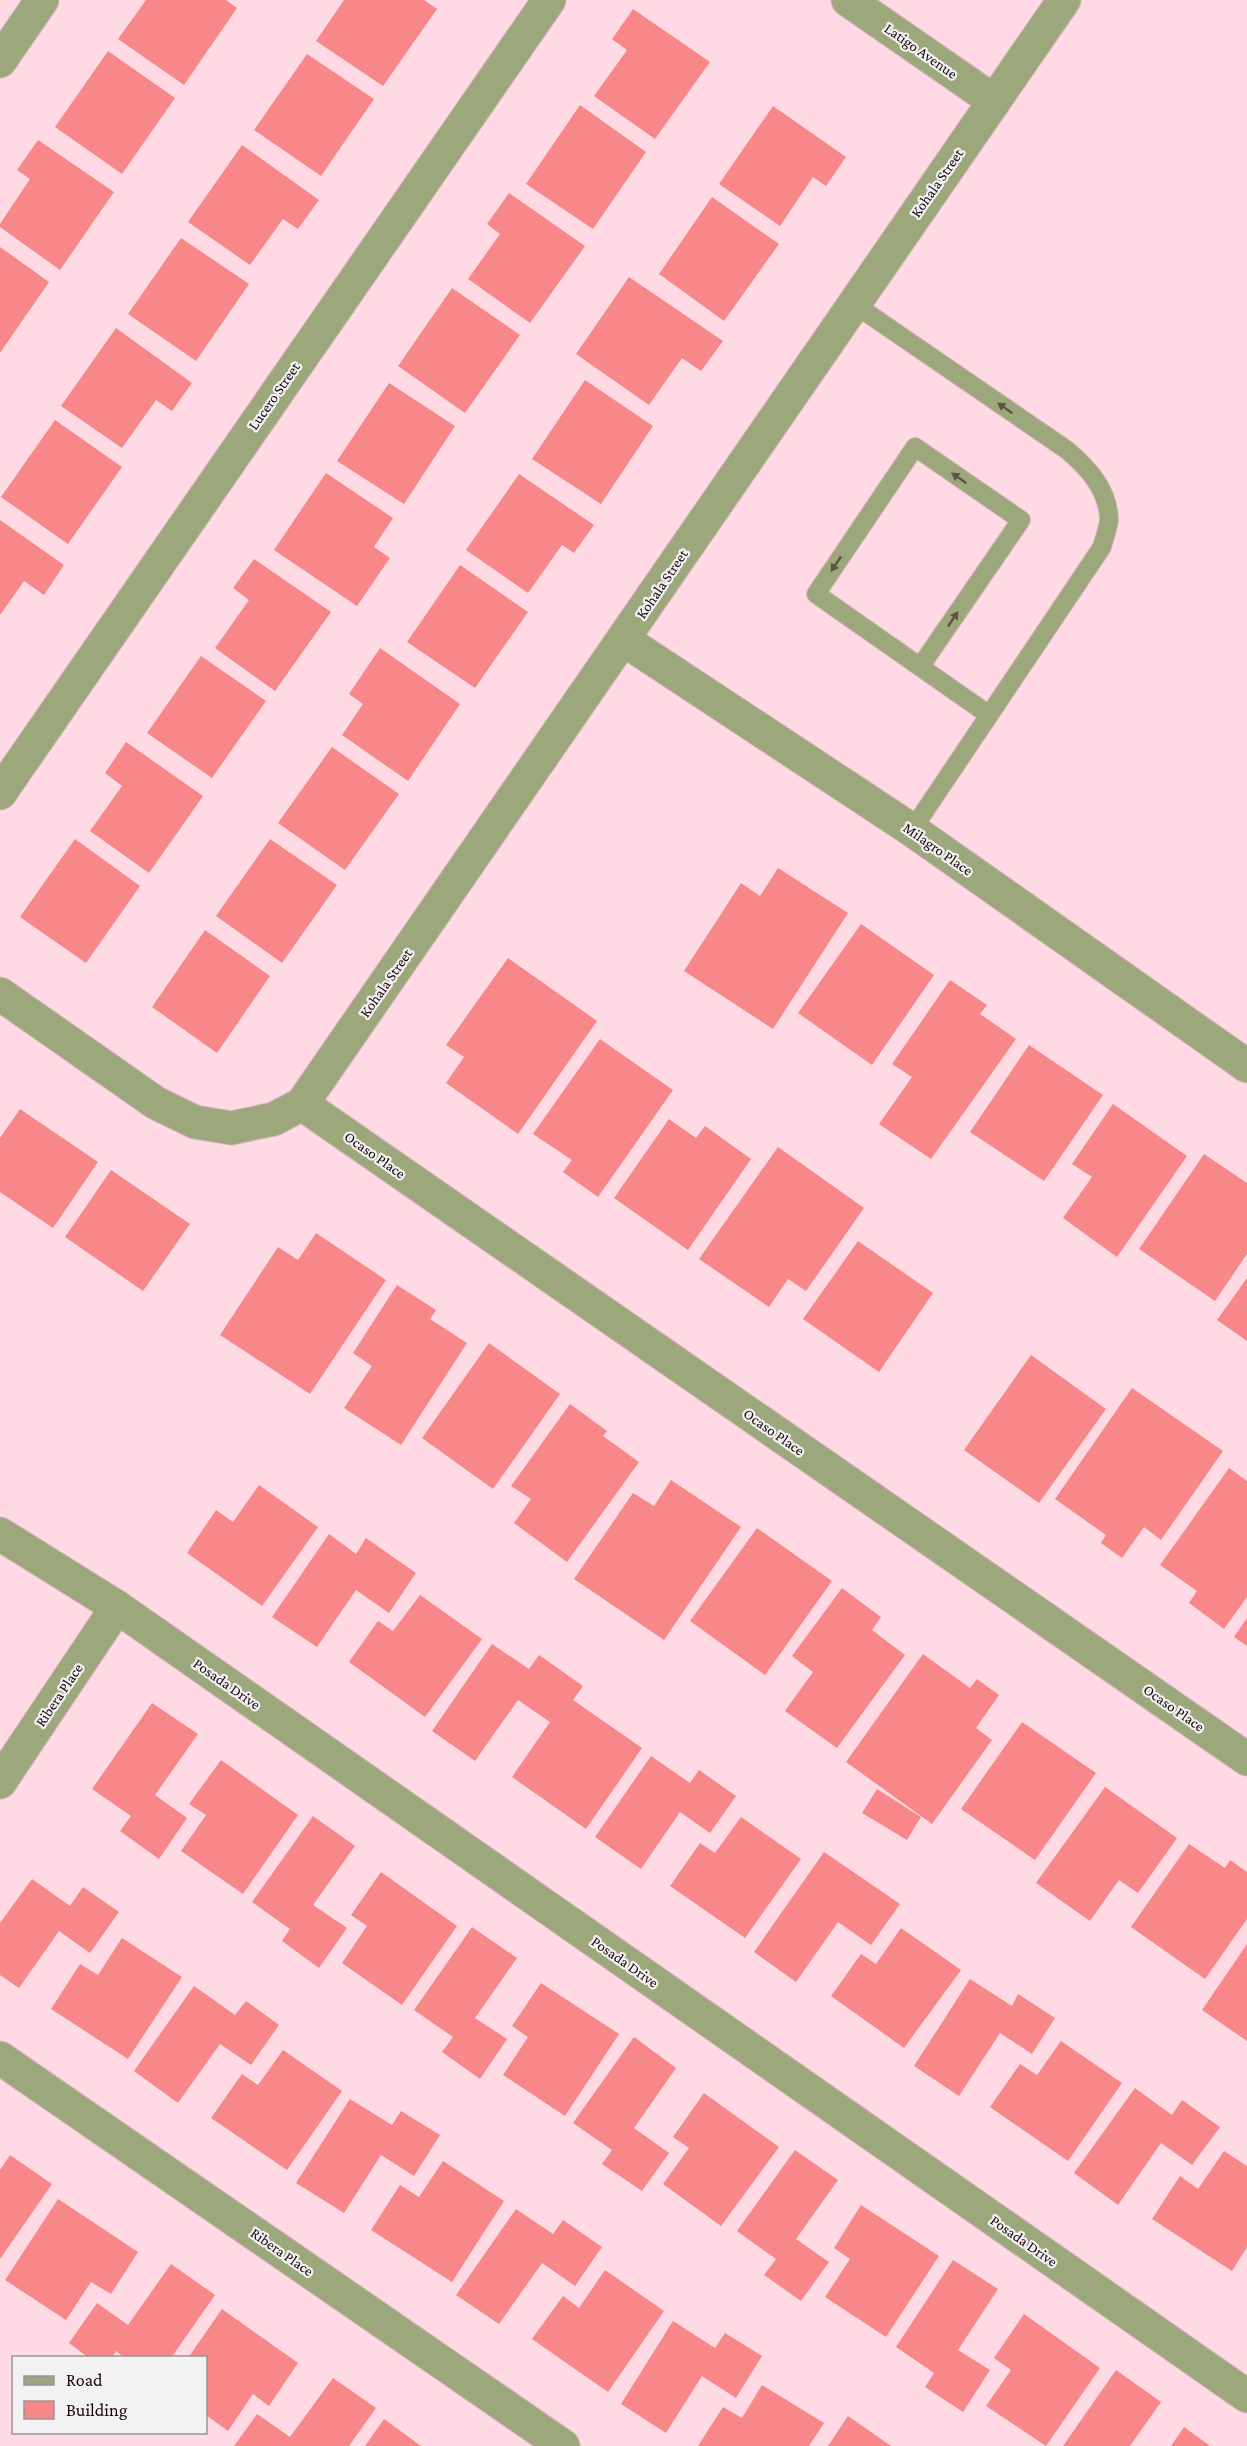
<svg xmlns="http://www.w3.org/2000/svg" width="1247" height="2446" font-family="'Crimson Pro',serif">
<rect width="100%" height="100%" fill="#ffdae4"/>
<!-- building -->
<g fill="#f78789">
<path d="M 146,0 L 226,0 L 237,8 L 184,85 L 118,39 Z"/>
<path d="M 344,0 L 424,0 L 437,9 L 383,86 L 316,41 Z"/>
<path d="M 633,9 L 710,62 L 655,139 L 594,96 L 627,50 L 612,39 Z"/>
<path d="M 108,51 L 175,98 L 122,174 L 55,127 Z"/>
<path d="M 307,54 L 374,99 L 321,176 L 254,130 Z"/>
<path d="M 580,105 L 646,152 L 593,229 L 526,184 Z"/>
<path d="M 773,106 L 846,157 L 826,186 L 813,177 L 780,226 L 719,184 Z"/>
<path d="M 38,140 L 114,192 L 60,270 L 0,227 L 0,224 L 30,179 L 17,170 Z"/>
<path d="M 242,145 L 319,200 L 298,229 L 283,219 L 250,265 L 188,222 Z"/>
<path d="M 509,193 L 585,246 L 530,323 L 468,279 L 500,234 L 487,224 Z"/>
<path d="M 712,197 L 779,244 L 724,321 L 659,274 Z"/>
<path d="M 181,238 L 249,284 L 196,361 L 128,314 Z"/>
<path d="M 0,247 L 49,282 L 0,353 Z"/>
<path d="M 629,277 L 723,341 L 701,371 L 682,358 L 649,405 L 576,354 Z"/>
<path d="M 452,288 L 520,335 L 465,413 L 398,366 Z"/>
<path d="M 116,328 L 192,383 L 172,411 L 156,400 L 122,448 L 61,406 Z"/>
<path d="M 585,380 L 653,426 L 601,504 L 532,459 Z"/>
<path d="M 389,383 L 455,426 L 404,504 L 337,461 Z"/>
<path d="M 55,420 L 122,467 L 68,544 L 1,497 Z"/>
<path d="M 326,473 L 393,518 L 374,547 L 390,558 L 357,606 L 274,550 Z"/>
<path d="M 519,474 L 594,525 L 574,553 L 562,545 L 528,593 L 466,550 Z"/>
<path d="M 0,520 L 64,565 L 44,595 L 24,581 L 0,615 Z"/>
<path d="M 254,559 L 331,612 L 275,691 L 215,648 L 249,600 L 233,588 Z"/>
<path d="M 460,565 L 528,612 L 475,688 L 407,642 Z"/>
<path d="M 380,648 L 460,704 L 408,781 L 342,735 L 363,704 L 349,694 Z"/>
<path d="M 201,656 L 266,701 L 212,778 L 147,733 Z"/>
<path d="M 126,742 L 203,796 L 149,873 L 90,831 L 122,786 L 105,773 Z"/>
<path d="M 332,747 L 399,794 L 345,870 L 278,823 Z"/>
<path d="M 75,839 L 140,886 L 86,963 L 20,917 Z"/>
<path d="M 270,839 L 337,885 L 282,963 L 216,916 Z"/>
<path d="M 778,868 L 848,913 L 773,1029 L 684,971 L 741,883 L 760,896 Z"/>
<path d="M 861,924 L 934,975 L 872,1065 L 798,1013 Z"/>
<path d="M 205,930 L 270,976 L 217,1053 L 152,1007 Z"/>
<path d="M 508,958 L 597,1021 L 518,1134 L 446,1083 L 464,1057 L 446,1045 Z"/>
<path d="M 950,980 L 987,1005 L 980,1014 L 1016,1039 L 931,1159 L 879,1124 L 912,1077 L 892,1064 Z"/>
<path d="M 600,1039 L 673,1090 L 598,1197 L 563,1172 L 572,1160 L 533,1134 Z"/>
<path d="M 1029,1045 L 1103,1095 L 1044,1181 L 970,1132 Z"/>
<path d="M 1113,1104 L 1187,1156 L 1117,1257 L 1063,1218 L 1092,1177 L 1072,1164 Z"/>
<path d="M 20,1109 L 98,1162 L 53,1228 L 0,1192 L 0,1138 Z"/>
<path d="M 669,1119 L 696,1138 L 705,1126 L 751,1159 L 688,1250 L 614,1198 Z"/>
<path d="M 778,1147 L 864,1208 L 806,1291 L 788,1279 L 769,1307 L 699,1259 Z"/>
<path d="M 1204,1154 L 1247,1183 L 1247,1254 L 1215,1301 L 1139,1249 Z"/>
<path d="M 111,1170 L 190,1224 L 143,1291 L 65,1237 Z"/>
<path d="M 316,1233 L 386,1280 L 310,1394 L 220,1335 L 278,1247 L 298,1260 Z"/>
<path d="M 858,1241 L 933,1293 L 879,1372 L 803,1319 Z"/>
<path d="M 1247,1278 L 1247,1341 L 1217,1320 Z"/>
<path d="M 397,1285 L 436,1310 L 430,1319 L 467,1343 L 401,1445 L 344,1408 L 372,1366 L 353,1353 Z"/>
<path d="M 489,1343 L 560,1394 L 493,1489 L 422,1438 Z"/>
<path d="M 1031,1355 L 1106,1409 L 1039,1503 L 964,1450 Z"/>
<path d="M 1132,1388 L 1223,1451 L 1161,1540 L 1144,1527 L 1122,1558 L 1101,1543 L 1106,1535 L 1055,1499 Z"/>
<path d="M 570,1404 L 607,1431 L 603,1436 L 639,1462 L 567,1562 L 514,1523 L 531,1499 L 511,1486 Z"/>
<path d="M 1229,1468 L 1247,1481 L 1247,1597 L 1224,1629 L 1189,1603 L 1197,1591 L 1160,1565 Z"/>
<path d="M 671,1480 L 741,1527 L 664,1640 L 574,1579 L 633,1493 L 654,1506 Z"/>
<path d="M 259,1485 L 318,1527 L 262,1606 L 187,1553 L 216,1510 L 233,1522 Z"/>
<path d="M 757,1528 L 832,1581 L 765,1675 L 690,1621 Z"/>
<path d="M 329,1534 L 356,1554 L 366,1538 L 416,1573 L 389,1613 L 356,1590 L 317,1647 L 272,1617 Z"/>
<path d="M 842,1588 L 881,1617 L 872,1630 L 905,1655 L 837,1748 L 785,1711 L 813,1672 L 792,1656 Z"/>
<path d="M 420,1595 L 482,1639 L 425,1717 L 349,1662 L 378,1621 L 393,1631 Z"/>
<path d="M 1247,1618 L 1247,1646 L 1234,1637 Z"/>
<path d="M 492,1644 L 529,1669 L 539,1655 L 583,1686 L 573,1700 L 642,1748 L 586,1829 L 512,1777 L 550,1722 L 518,1700 L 475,1761 L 432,1731 Z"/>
<path d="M 923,1654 L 970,1688 L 977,1679 L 999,1695 L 976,1728 L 992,1740 L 932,1824 L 846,1762 Z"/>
<path d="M 152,1703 L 198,1734 L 155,1795 L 187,1818 L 159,1859 L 120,1831 L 131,1816 L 92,1789 Z"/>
<path d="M 1022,1722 L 1096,1773 L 1035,1860 L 961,1809 Z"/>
<path d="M 651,1756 L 690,1783 L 699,1770 L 736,1796 L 710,1833 L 680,1812 L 641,1869 L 595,1837 Z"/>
<path d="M 221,1760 L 298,1815 L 243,1894 L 181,1851 L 206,1815 L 189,1804 Z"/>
<path d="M 1105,1787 L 1177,1838 L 1138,1893 L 1119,1880 L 1090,1921 L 1036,1883 Z"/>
<path d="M 877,1789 L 921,1817 L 907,1840 L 862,1813 Z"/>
<path d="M 313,1816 L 355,1846 L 313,1905 L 347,1928 L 319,1968 L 282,1941 L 290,1929 L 252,1902 Z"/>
<path d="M 741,1817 L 801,1859 L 745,1938 L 670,1886 L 700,1843 L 715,1853 Z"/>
<path d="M 1189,1844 L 1225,1868 L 1230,1860 L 1247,1872 L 1247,1919 L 1205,1979 L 1131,1927 Z"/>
<path d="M 824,1852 L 900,1904 L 871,1945 L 838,1922 L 796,1982 L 754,1952 Z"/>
<path d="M 381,1872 L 457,1926 L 402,2005 L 342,1963 L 367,1926 L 351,1915 Z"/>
<path d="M 32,1879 L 70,1906 L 83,1887 L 119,1912 L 90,1953 L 59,1931 L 19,1988 L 0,1975 L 0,1923 Z"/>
<path d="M 472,1927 L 517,1958 L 475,2018 L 507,2039 L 480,2079 L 442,2052 L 453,2037 L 414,2010 Z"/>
<path d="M 901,1928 L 961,1970 L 904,2048 L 831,1996 L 861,1954 L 876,1964 Z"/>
<path d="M 122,1938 L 182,1977 L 128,2059 L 51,2009 L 80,1964 L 98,1975 Z"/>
<path d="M 1247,1944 L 1247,2041 L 1202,2010 Z"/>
<path d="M 970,1979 L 1012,2006 L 1018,1994 L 1055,2018 L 1032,2054 L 1000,2033 L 959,2096 L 914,2066 Z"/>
<path d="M 541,1983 L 619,2034 L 565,2116 L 503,2075 L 528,2037 L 512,2026 Z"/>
<path d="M 194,1986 L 235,2015 L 246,2001 L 279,2025 L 251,2065 L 220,2044 L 178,2103 L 134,2071 Z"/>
<path d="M 634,2037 L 676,2068 L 634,2128 L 669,2153 L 642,2191 L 602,2164 L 612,2150 L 573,2123 Z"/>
<path d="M 1061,2041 L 1122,2083 L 1068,2161 L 990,2107 L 1020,2064 L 1037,2075 Z"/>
<path d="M 283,2050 L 342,2091 L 287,2170 L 211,2118 L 242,2074 L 258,2085 Z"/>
<path d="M 1135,2088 L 1172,2115 L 1182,2100 L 1220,2127 L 1192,2165 L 1161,2143 L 1118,2205 L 1074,2173 Z"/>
<path d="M 704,2093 L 779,2147 L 721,2226 L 663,2184 L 689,2148 L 673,2137 Z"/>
<path d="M 350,2099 L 392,2125 L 401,2111 L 440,2135 L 414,2176 L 381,2155 L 344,2213 L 296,2183 Z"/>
<path d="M 795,2150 L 838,2180 L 796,2239 L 829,2262 L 801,2301 L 764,2275 L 776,2259 L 737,2231 Z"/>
<path d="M 1224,2151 L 1247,2166 L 1247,2247 L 1232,2271 L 1152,2219 L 1180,2176 L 1198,2189 Z"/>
<path d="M 10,2155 L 52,2184 L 0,2259 L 0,2170 Z"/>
<path d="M 443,2161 L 504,2201 L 452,2282 L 371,2230 L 400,2185 L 419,2197 Z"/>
<path d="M 58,2199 L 138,2252 L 111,2294 L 91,2282 L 66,2320 L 5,2280 Z"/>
<path d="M 861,2205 L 939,2256 L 886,2337 L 825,2297 L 850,2259 L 834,2248 Z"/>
<path d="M 516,2209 L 553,2234 L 563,2220 L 602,2247 L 575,2286 L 542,2263 L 499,2324 L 456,2295 Z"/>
<path d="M 953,2260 L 998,2289 L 958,2350 L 990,2370 L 963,2412 L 925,2387 L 934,2373 L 896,2347 Z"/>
<path d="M 171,2264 L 215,2295 L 171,2358 L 125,2358 L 116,2351 L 112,2358 L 89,2358 L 69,2343 L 97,2303 L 128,2325 Z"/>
<path d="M 605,2270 L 664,2311 L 608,2392 L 532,2339 L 563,2296 L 579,2308 Z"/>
<path d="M 222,2309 L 298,2363 L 269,2406 L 253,2394 L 228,2431 L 206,2415 L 206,2358 L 188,2358 Z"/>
<path d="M 1024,2314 L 1100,2368 L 1046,2446 L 986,2406 L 1011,2370 L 994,2358 Z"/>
<path d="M 673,2321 L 715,2348 L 725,2333 L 762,2356 L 736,2398 L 702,2376 L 666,2433 L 621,2404 Z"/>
<path d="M 1116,2370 L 1161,2402 L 1130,2446 L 1063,2446 Z"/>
<path d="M 333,2378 L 376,2408 L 349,2446 L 234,2446 L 257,2414 L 290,2437 Z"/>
<path d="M 762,2385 L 824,2423 L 809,2446 L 698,2446 L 723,2407 L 742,2418 Z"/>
<path d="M 848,2416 L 891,2446 L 828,2446 Z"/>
<path d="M 384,2419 L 421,2446 L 365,2446 Z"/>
<path d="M 1184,2427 L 1210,2446 L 1171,2446 Z"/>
</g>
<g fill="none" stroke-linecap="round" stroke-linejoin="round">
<defs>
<g id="lane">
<path d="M 854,304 L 1067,450 C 1088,468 1107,488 1109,518 C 1109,527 1104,538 1102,547 L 912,830"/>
<path d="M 920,667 L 1021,520 L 915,447 L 816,594 L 989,715"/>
</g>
<g id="street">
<path d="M 848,0 L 994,101"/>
<path d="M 0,61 L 42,0"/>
<path d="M 624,640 L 912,830 L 1247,1066"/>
<path d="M 0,793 L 549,0"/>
<path d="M 0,994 L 156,1103 L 195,1122 L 231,1128 L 274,1119 L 302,1104 L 1064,0"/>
<path d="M 302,1104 L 1247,1759"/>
<path d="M 0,1534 L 117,1607 L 1247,2396"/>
<path d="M 0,1782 L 117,1607"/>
<path d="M 0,2058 L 563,2446"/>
</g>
</defs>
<!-- lane casing -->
<use href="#lane" stroke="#dbb8c2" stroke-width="20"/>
<!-- street casing -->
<use href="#street" stroke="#dbb8c2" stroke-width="35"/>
<!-- lane -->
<use href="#lane" stroke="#9ca77c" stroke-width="18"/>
<!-- street -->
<use href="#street" stroke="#9ca77c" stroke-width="33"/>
</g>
<!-- one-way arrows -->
<defs><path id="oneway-solid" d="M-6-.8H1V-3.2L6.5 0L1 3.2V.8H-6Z" transform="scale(1.5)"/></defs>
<g fill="#5d5544">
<use href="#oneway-solid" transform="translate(1005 408) rotate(-145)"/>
<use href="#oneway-solid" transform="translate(959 478) rotate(-145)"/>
<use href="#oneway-solid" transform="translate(836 564) rotate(124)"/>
<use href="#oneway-solid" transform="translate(953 619) rotate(-56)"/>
</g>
<g text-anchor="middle" stroke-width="4.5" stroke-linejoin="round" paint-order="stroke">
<!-- street labels -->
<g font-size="15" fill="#1e030d" stroke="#f2f2f2">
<text transform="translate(921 51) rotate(35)" y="5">Latigo Avenue</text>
<text transform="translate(937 183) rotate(-55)" y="5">Kohala Street</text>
<text transform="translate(274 396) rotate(-55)" y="5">Lucero Street</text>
<text transform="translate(662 584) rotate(-56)" y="5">Kohala Street</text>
<text transform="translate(938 849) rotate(35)" y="5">Milagro Place</text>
<text transform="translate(386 983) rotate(-55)" y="5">Kohala Street</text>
<text transform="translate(375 1155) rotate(35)" y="5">Ocaso Place</text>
<text transform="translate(774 1432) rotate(35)" y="5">Ocaso Place</text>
<text transform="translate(227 1684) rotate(35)" y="5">Posada Drive</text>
<text transform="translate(59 1695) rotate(-56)" y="5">Ribera Place</text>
<text transform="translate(1174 1708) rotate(35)" y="5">Ocaso Place</text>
<text transform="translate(625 1962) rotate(35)" y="5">Posada Drive</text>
<text transform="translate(1024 2241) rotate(35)" y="5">Posada Drive</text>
<text transform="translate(282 2252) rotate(35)" y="5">Ribera Place</text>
</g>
</g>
<!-- legend -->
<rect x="12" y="2356" width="195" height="78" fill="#f2f2f2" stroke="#9d9296" stroke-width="1.5"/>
<rect x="24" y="2376" width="30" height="9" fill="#9ca77c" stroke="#9d9296" stroke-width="1.5"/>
<text x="66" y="2386" font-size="18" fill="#1e030d">Road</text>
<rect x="24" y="2401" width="30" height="18" fill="#f78789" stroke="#9d9296" stroke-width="1.5"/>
<text x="66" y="2416" font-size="18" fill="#1e030d">Building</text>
</svg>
